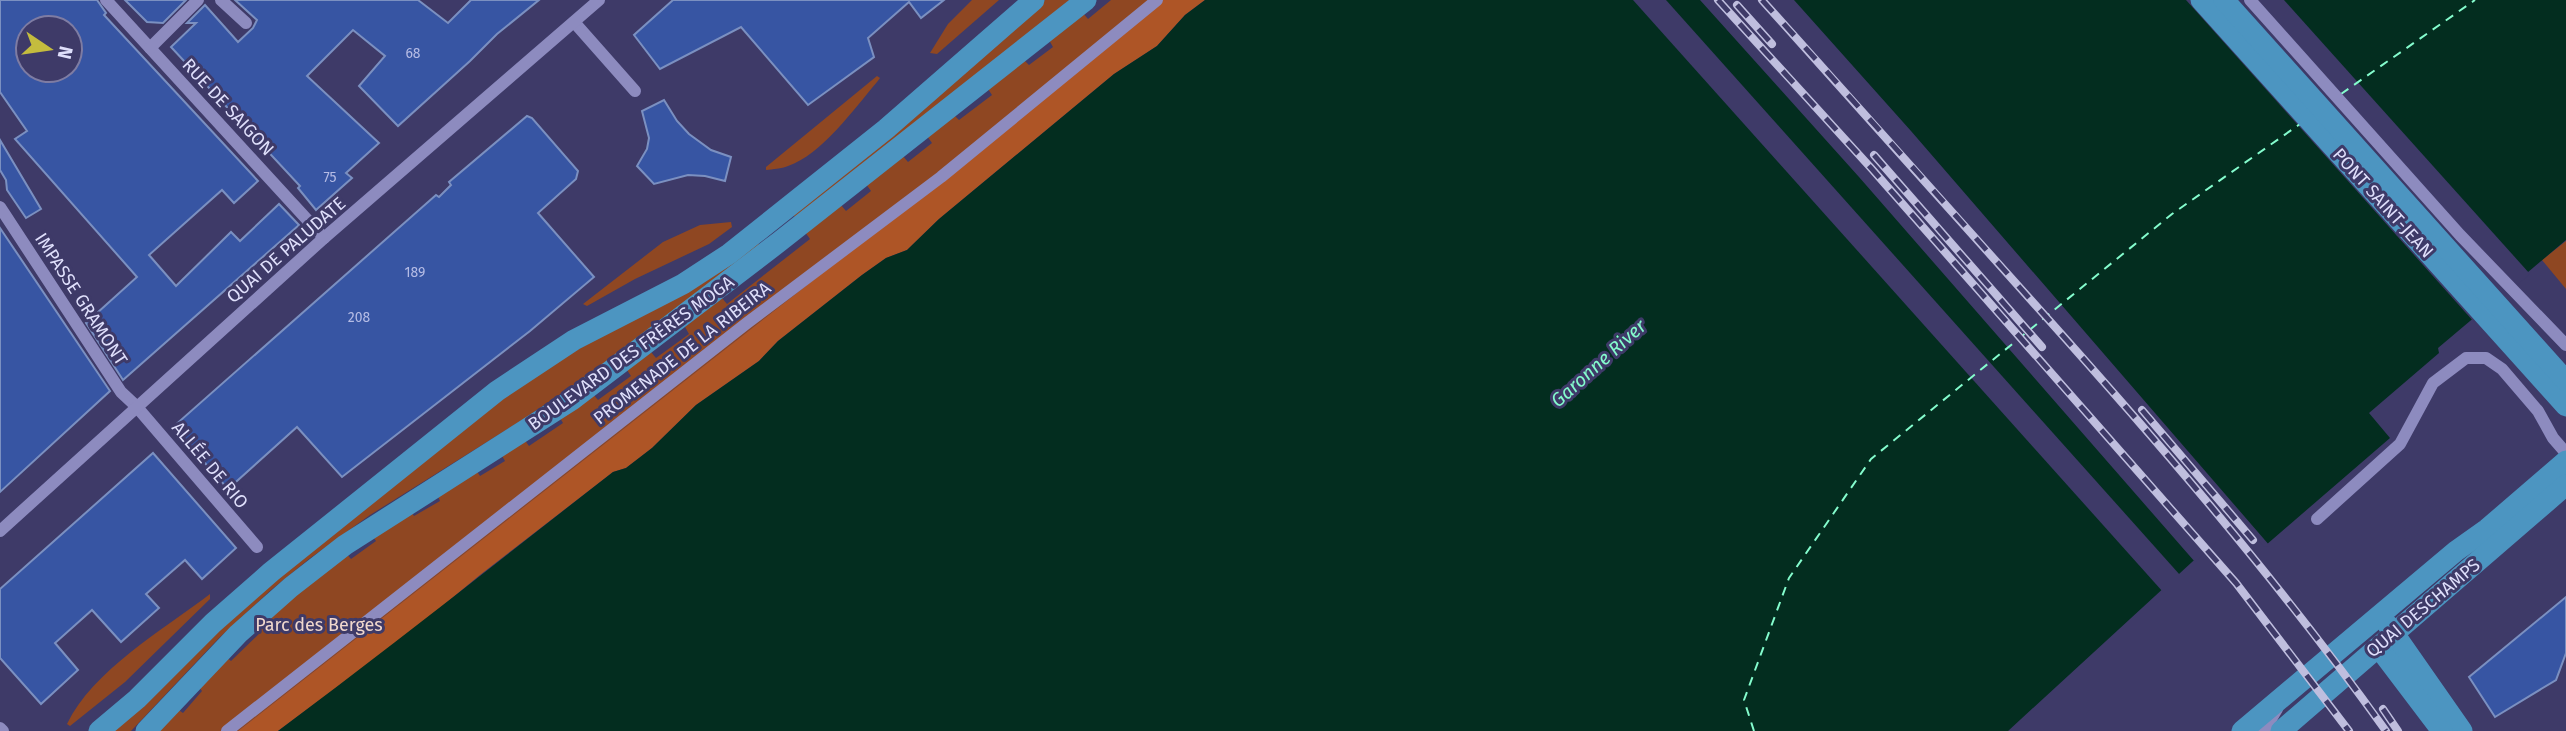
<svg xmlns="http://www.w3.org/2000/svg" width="2566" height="731" font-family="'Fira Sans',sans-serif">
<rect width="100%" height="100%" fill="#3e3a68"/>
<!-- green -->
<g fill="#8f4722">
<path d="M 972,0 L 999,0 L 937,54 L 930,53 L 948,24 Z"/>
<path d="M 1045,0 L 1073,0 L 796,218 L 792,214 L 917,114 Z"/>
<path d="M 1111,0 L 1163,0 L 872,234 L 238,731 L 159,731 L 177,709 L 183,713 L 202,691 L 198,686 L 226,657 L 231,661 L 261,632 L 256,627 L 346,553 L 351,559 L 376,541 L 372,535 L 410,510 L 414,516 L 440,501 L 437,494 L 476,470 L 480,476 L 505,461 L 501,454 L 524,439 L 529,446 L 563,423 L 559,416 L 593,394 L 598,400 L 631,376 L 627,370 L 651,352 L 656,358 L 689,334 L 685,327 L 722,298 L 727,304 L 810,239 L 805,232 L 840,204 L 846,211 L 871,191 L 866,184 L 902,155 L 908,162 L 932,143 L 927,136 L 954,115 L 959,120 L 992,95 L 988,89 L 1024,60 L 1029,65 L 1053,47 L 1049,40 L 1083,13 L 1088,19 Z"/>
<path d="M 877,76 L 880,78 L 877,82 C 855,108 821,155 788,166 C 781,169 773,169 766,170 L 766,167 Z"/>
<path d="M 731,222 L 732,227 L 709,244 L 635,279 L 587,306 L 583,304 L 663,242 L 700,225 Z"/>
<path d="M 2566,241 L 2566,289 L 2542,260 Z"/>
<path d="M 757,242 L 760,246 L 632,345 L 572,386 L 522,420 L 370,515 L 309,559 L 271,590 L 219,638 L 131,731 L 110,731 L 262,590 L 508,394 L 537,374 Z"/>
<path d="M 210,594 L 210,599 L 125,682 L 70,726 L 67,724 C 92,671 164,629 210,594 Z"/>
</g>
<!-- forest -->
<path fill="#ae5526" d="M 1163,0 L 1205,0 L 1185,15 L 1157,46 L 1114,74 L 939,219 L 907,250 L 886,258 L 862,275 L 778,341 L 759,361 L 696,405 L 652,448 L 626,468 L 613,472 L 480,575 L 406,636 L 278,731 L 238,731 L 872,234 Z"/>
<!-- water -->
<path fill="#032d1f" d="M 1205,0 L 2566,0 L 2566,240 L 2438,348 L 2439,353 L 2369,413 L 2390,438 L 2266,545 L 2241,517 L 2008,731 L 278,731 C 391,647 501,559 613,472 L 626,468 L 652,448 L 696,405 L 759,361 L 778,341 L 862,275 L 886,258 L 907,250 L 939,219 L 1114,74 L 1157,46 L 1185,15 Z"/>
<!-- pier -->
<g fill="#3e3a68">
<path d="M 1633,0 L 1666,0 L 2180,575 L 2163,592 Z"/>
<path d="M 1700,0 L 1794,0 L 1911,131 L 2270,546 L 2264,547 L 2240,521 L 2195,562 L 1859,177 Z"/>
<path d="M 2186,0 L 2284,0 L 2530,274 L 2474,322 Z"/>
</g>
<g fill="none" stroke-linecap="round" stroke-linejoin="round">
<!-- ferry -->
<g stroke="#84fccd" stroke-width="2" stroke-dasharray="9 7" stroke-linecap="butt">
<path d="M 2341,94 L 2475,0"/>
<path d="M 1754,731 L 1744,700 L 1789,578 L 1871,459 L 2172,214 L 2300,124"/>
</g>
</g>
<!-- building -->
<g fill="#3755a3" stroke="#7b90c1" stroke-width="2" fill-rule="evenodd">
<path d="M 0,0 L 97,0 L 106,13 L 104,15 L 258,181 L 234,203 L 222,190 L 149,255 L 176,286 L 231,232 L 240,241 L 279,204 L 299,225 L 123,380 L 86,323 L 137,277 L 15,139 L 27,131 L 0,92 ZM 28,28 L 70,28 L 70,70 L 28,70 Z"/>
<path d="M 125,0 L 186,0 L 163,23 L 147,22 Z"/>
<path d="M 235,0 L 418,0 L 448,23 L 471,0 L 539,0 L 497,34 L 470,61 L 398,126 L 359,86 L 385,56 L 353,30 L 307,76 L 379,143 L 346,173 L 352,178 L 316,210 L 298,188 L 300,186 L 171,47 L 196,23 L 187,23 L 205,5 L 238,42 L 253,28 L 257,20 Z"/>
<path d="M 673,0 L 944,0 L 921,18 L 909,2 L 868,38 L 874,57 L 808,105 L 741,27 L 660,69 L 634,35 Z"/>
<path d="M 664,100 L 677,121 L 689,134 L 711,150 L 731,157 L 725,181 L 705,176 L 688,175 L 654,184 L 637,166 L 647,149 L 649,138 L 642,111 Z"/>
<path d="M 527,116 L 532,118 L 578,171 L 576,179 L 538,213 L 594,277 L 530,331 L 342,477 L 297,427 L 228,489 L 173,427 L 436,195 L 439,197 L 451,185 L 449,182 Z"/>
<path d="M 0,140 L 41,209 L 26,218 L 7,190 L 6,180 L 0,170 Z"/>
<path d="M 0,228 L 110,391 L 0,492 Z"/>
<path d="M 153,453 L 236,548 L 202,579 L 185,560 L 146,594 L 159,608 L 121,642 L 92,610 L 55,643 L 78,670 L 41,704 L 0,658 L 0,589 Z"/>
<path d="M 2566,597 L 2566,653 L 2556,680 L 2495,717 L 2469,677 Z"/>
</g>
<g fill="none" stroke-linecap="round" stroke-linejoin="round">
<!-- minor -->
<g stroke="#8d8bbf" stroke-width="12">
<path d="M 106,0 L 324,238"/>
<path d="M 221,0 L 246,23"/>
<path d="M 2250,0 L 2460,235 L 2566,345"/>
<path d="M 574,22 L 635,91"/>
<path d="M 150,48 L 198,0"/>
<path d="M 0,207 L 121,392 L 136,406 L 257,547"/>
<path d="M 2317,519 L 2400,444 L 2433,383 L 2466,358 L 2486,358 L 2502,369 L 2538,411 L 2553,438 L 2566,453"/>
<path d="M 0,531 L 324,238 L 599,0"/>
<path d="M 0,728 L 3,731"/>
<path d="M 227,731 L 747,323 L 941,177 L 1157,0"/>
<path d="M 2264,731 L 2277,709"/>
</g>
<!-- major -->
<g stroke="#4c95c1" stroke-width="21">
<path d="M 2201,0 L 2566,406"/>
<path d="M 2224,0 L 2566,381"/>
<path d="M 2388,625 L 2462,731"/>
<path d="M 2379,648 L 2442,731"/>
<path d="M 99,731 L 137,699 L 213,623 L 271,572 L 497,391 L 574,340 L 683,284 L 729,254 L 886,129 L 1034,0"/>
<path d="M 146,731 L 238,634 L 291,587 L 345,545 L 572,400 L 779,242 L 1086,0"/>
<path d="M 2242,731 L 2456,551 L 2487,529 L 2566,461"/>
<path d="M 2281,731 L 2566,485"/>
</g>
<defs>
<g id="rail">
<path d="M 1718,0 L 1871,168 L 2236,583 L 2349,731"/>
<path d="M 1762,0 C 1852,99 1941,199 2030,299 C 2155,438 2277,579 2386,731"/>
<path d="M 1737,5 L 1772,44"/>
<path d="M 1874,155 L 2042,347"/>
<path d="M 2142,410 L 2253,540"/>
<path d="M 2383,709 L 2398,731"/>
</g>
</defs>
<!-- rail casing -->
<use href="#rail" stroke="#bfbede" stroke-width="8"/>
<!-- rail -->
<use href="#rail" stroke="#3e3a68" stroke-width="5" stroke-dasharray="16" stroke-linecap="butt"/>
</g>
<g text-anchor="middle" stroke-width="6" stroke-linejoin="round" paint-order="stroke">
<!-- number labels -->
<g font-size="14" fill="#b5bce5">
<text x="413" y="58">68</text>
<text x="330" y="182">75</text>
<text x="415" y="277">189</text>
<text x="359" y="322">208</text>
</g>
<!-- street labels -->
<g font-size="18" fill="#dfdffb" stroke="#3e3a68">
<text transform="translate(228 107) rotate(47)" y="6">RUE DE SAIGON</text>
<text transform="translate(2383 203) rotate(48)" y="6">PONT SAINT-JEAN</text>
<text transform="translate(286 250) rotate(-41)" y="6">QUAI DE PALUDATE</text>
<text transform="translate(81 299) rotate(57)" y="6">IMPASSE GRAMONT</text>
<text transform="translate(631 353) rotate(-36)" y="6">BOULEVARD DES FRÈRES MOGA</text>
<text transform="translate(682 353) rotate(-38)" y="6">PROMENADE DE LA RIBEIRA</text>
<text transform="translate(210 465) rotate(50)" y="6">ALLÉE DE RIO</text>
<text transform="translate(2423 608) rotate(-40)" y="6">QUAI DESCHAMPS</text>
</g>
<!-- park labels -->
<g font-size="18" fill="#f1d8cd" stroke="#3e3a68">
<text x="319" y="631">Parc des Berges</text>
</g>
<!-- water labels -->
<g font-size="19" font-style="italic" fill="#84fccd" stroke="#3e3a68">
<text transform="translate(1598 363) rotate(-42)" y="7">Garonne River</text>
</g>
</g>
<!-- north arrow -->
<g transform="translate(49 49) rotate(103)"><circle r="33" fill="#3e3a68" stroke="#7e7ca3" stroke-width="2"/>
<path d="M0-5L12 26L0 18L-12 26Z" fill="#c4bc3e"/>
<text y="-10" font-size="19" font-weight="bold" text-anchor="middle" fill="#dfdffb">N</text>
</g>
</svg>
